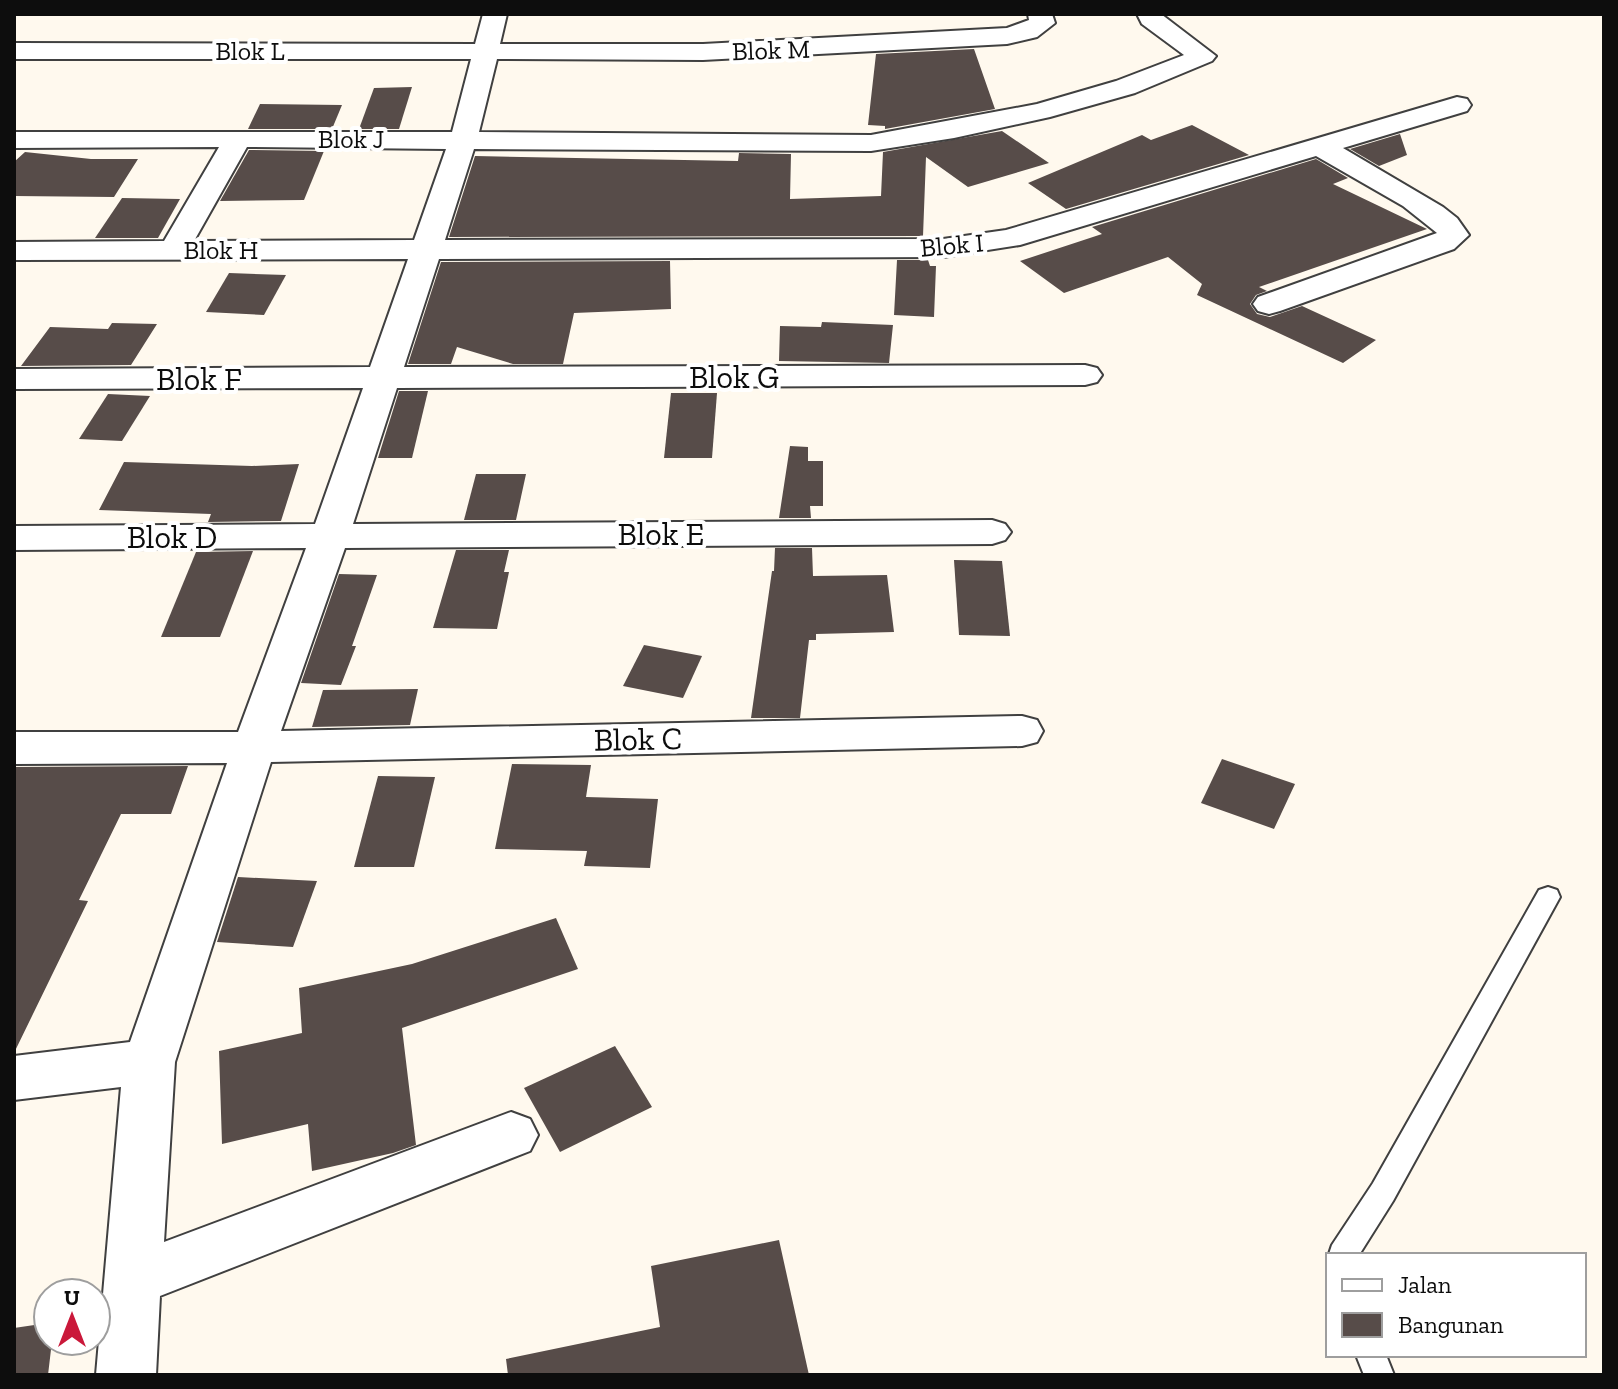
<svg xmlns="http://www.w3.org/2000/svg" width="1618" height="1389" font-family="'Zilla Slab',serif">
<rect width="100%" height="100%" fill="#fff9ee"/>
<!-- building -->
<g fill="#574c49">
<path d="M 974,49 L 995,109 L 885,129 L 885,126 L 868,125 L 876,54 Z"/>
<path d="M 412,87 L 399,129 L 359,129 L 374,88 Z"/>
<path d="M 260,104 L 342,105 L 332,129 L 248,129 Z"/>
<path d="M 1192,125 L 1249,155 L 1066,209 L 1028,183 L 1142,135 L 1151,140 Z"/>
<path d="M 1002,131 L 1049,163 L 968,187 L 926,157 L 923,236 L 449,237 L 475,156 L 738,161 L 739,153 L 791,154 L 790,199 L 881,196 L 883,152 Z"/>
<path d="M 1400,134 L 1407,155 L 1379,166 L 1350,149 Z"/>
<path d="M 249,150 L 324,151 L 304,200 L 220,201 Z"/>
<path d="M 25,152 L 91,159 L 138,159 L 114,197 L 14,196 L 14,162 Z"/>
<path d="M 1316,159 L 1348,178 L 1333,184 L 1427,229 L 1259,287 L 1267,291 L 1256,295 L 1250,304 L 1257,314 L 1270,317 L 1302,306 L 1376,340 L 1343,363 L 1197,295 L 1202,284 L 1168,257 L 1064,293 L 1020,261 L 1102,234 L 1092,227 Z"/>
<path d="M 122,198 L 180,199 L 158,238 L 95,238 Z"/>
<path d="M 897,260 L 928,260 L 930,266 L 936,266 L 934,317 L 894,315 Z"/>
<path d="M 670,261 L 671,309 L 574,313 L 563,364 L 513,364 L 457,347 L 451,364 L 408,364 L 441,262 Z"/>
<path d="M 229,273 L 286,275 L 264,315 L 206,312 Z"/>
<path d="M 822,322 L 893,325 L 889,363 L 779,361 L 780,326 L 821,327 Z"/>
<path d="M 112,323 L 157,324 L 131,365 L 21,366 L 50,327 L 108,329 Z"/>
<path d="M 399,391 L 428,391 L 412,458 L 378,458 Z"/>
<path d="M 671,393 L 717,393 L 712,458 L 664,458 Z"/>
<path d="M 108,394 L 150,396 L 122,441 L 79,439 Z"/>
<path d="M 790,446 L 808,447 L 808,461 L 823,461 L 823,506 L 810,506 L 811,518 L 779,518 Z"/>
<path d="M 124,462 L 252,466 L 299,464 L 281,521 L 208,522 L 211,514 L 99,510 Z"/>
<path d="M 476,474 L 526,474 L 516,520 L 464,520 Z"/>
<path d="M 775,548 L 812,548 L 813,576 L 887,575 L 894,632 L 816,634 L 816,640 L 809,640 L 800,718 L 751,718 L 772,571 L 774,571 Z"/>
<path d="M 456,550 L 509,550 L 504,572 L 509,572 L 497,629 L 433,628 Z"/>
<path d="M 253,551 L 220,637 L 161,637 L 196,552 Z"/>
<path d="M 954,560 L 1002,561 L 1010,636 L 959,635 Z"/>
<path d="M 339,574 L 377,575 L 352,646 L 356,646 L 341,685 L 301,683 Z"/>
<path d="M 644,645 L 702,656 L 683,698 L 623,686 Z"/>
<path d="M 418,689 L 410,725 L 312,727 L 323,690 Z"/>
<path d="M 1222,759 L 1295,784 L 1274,829 L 1201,803 Z"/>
<path d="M 512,764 L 591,765 L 586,797 L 658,799 L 650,868 L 584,866 L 587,851 L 495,849 Z"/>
<path d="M 188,766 L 171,814 L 121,814 L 79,900 L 88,901 L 14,1053 L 14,767 Z"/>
<path d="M 378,776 L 435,777 L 414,867 L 354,867 Z"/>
<path d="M 238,877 L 317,881 L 293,947 L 217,942 Z"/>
<path d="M 556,918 L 578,969 L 402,1028 L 416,1145 L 393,1153 L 312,1171 L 308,1124 L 222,1144 L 219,1051 L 302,1033 L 299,988 L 412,964 Z"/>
<path d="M 615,1046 L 652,1107 L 560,1152 L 524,1088 Z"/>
<path d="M 779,1240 L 809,1375 L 508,1375 L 506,1359 L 660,1327 L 651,1266 Z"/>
<path d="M 48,1323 L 48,1341 L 52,1341 L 48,1375 L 14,1375 L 14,1328 Z"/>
</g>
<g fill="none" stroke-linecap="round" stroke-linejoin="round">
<defs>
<g id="lane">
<path d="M 1548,887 L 1557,890 L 1560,897 L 1393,1201 L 1359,1255 L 1328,1257 L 1332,1245 L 1373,1183 L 1539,890 Z"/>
<path d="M 1356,1355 L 1386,1355 L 1394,1375 L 1364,1375 Z"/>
</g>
<path id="street" d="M 483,14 L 507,14 L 500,44 L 703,44 L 1007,28 L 1029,20 L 1028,14 L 1052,14 L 1055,23 L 1037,37 L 1007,44 L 703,60 L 497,59 L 479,132 L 871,135 L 1037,104 L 1116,81 L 1184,55 L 1142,24 L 1137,14 L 1161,14 L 1216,56 L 1212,61 L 1135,93 L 1050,117 L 954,138 L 871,151 L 474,149 L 445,240 L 943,239 L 1006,230 L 1457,97 L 1467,99 L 1471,105 L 1467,111 L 1343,148 L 1443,207 L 1457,218 L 1469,235 L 1454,249 L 1280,311 L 1269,314 L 1258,311 L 1253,304 L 1258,297 L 1437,233 L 1403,206 L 1316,156 L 1020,245 L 943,257 L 439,259 L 404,367 L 1085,365 L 1097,368 L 1102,375 L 1097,382 L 1085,385 L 397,388 L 353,524 L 992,520 L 1005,524 L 1011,532 L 1005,540 L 992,544 L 345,548 L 281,731 L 1022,716 L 1037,720 L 1043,731 L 1037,742 L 1022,746 L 271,762 L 175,1062 L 164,1242 L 511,1112 L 530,1119 L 538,1135 L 530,1151 L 160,1296 L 156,1375 L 96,1375 L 121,1087 L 14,1100 L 14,1056 L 130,1042 L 227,763 L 14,764 L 14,732 L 238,732 L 306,548 L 14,550 L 14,526 L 315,524 L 363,388 L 14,389 L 14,369 L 370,367 L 408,259 L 14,260 L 14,242 L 164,241 L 219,147 L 14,148 L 14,132 L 452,132 L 471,59 L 14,59 L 14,43 L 475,44 ZM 247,147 L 446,149 L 414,240 L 194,241 Z"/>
</defs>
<!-- lane casing -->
<use href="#lane" stroke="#404040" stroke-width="4"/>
<!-- street casing -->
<use href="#street" stroke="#404040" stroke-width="4"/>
<!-- lane -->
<use href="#lane" fill="#fff" fill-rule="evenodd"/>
<!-- street -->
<use href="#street" fill="#fff" fill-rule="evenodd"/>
</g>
<g text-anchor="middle" stroke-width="8" stroke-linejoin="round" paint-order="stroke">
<!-- far-street labels -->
<g font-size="26" fill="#0d0d0d" stroke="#fff">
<text transform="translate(771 50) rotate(-2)" y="9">Blok M</text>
<text x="250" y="60">Blok L</text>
<text x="351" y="148">Blok J</text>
<text transform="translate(952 245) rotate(-5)" y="9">Blok I</text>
<text x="221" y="259">Blok H</text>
</g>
<!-- street labels -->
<g font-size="32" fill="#0d0d0d" stroke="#fff">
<text x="734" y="388">Blok G</text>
<text x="199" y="390">Blok F</text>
<text x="661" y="545">Blok E</text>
<text x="172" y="548">Blok D</text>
<text transform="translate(638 739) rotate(-1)" y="11">Blok C</text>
</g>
</g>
<!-- border -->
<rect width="1618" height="1389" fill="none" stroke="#0d0d0d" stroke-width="32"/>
<!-- legend -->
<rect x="1326" y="1253" width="260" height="104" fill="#ffffff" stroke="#9e9e9e" stroke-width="2"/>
<rect x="1342" y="1279" width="40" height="12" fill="#ffffff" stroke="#9e9e9e" stroke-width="2"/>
<text x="1398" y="1293" font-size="24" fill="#0d0d0d">Jalan</text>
<rect x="1342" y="1313" width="40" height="24" fill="#574c49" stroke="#9e9e9e" stroke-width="2"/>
<text x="1398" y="1333" font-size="24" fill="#0d0d0d">Bangunan</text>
<!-- north arrow -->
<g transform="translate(72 1317)"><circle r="38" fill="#ffffff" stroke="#9e9e9e" stroke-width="2"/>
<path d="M0-6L14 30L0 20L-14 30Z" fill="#ca183a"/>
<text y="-12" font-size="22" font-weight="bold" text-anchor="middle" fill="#0d0d0d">U</text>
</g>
</svg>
